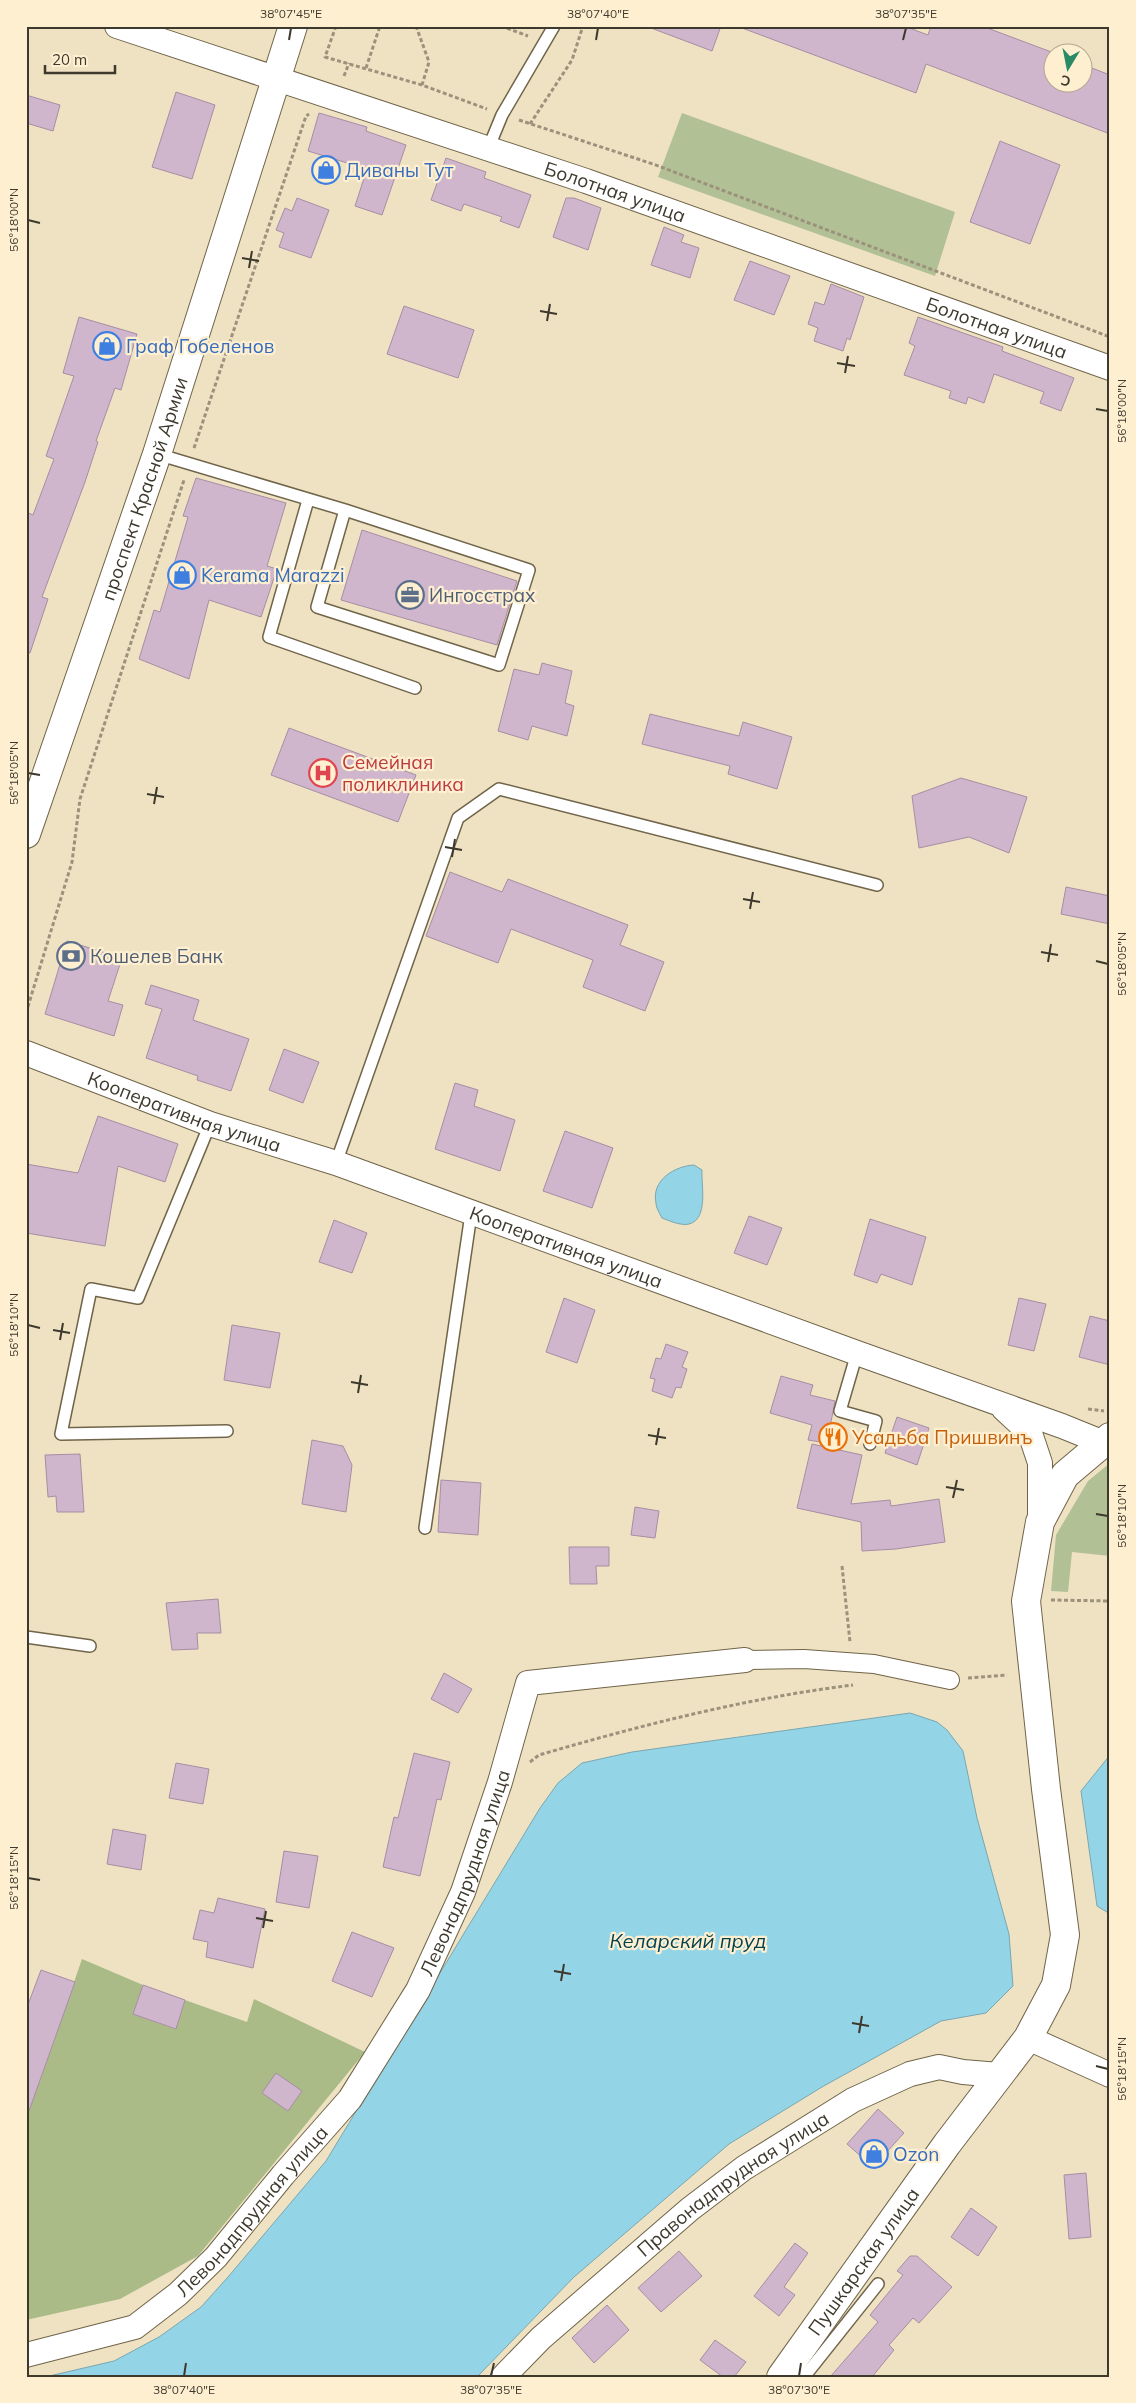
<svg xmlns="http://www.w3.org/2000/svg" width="1136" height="2403" font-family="Mulish,sans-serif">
<rect width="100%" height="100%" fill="#efe2c3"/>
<!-- green -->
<g fill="#b2c095">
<path d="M 682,113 L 955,212 L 935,276 L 658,177 Z"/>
<path d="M 1110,1463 L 1110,1556 L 1072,1552 L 1068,1592 L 1051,1591 L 1056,1535 L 1088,1481 Z"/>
</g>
<!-- forest -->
<path fill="#abbb88" d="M 82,1959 L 143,1985 L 133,2014 L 175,2029 L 185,2000 L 247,2022 L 254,1999 L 365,2052 L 198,2256 L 120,2299 L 26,2320 L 26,2079 L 39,2083 Z"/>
<!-- water -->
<g fill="#93d5e7" stroke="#7aa6af">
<path d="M 694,1165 L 702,1170 C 701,1184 709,1219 689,1224 C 681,1226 670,1221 662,1218 C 660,1214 656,1208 656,1203 C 651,1180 675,1166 694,1165 Z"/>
<path d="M 910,1713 L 937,1722 L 947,1730 L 963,1751 L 977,1818 L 1009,1934 L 1013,1986 L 986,2013 L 941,2021 L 822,2087 L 729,2144 L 574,2277 L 477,2377 L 45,2377 L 114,2361 L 159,2337 L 201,2307 L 228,2277 L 326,2161 L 540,1808 L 558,1783 L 582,1763 L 632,1752 Z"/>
<path d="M 1110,1755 L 1110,1914 L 1097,1906 L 1081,1791 Z"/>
</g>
<!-- building -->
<g fill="#d0b6cd" stroke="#a78da3">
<path d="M 651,26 L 721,26 L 712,51 L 651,28 Z"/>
<path d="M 742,26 L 904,26 L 928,35 L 931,26 L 982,26 L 1054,53 L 1054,82 L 1084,82 L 1084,65 L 1110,75 L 1110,134 L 926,64 L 916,93 L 742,28 Z"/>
<path d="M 176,92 L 215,105 L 192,179 L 152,167 Z"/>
<path d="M 26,95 L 60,105 L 53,131 L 26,123 Z"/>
<path d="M 319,113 L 367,127 L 366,131 L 406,145 L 382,215 L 355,206 L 367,169 L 308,151 Z"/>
<path d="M 1000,141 L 1060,165 L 1030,244 L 970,222 Z"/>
<path d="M 446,158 L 486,172 L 484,178 L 531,195 L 519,228 L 500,221 L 502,217 L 464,204 L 461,211 L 431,200 Z"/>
<path d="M 297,198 L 329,210 L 311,258 L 279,247 L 284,233 L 276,230 L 285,208 L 292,211 Z"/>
<path d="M 566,198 L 574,198 L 601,208 L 588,250 L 553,237 Z"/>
<path d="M 664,227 L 684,235 L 681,242 L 699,248 L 690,278 L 651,265 Z"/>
<path d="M 750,261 L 790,276 L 774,315 L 734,300 Z"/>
<path d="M 831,284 L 864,297 L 850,340 L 847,338 L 843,351 L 814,341 L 818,328 L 808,324 L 815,302 L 824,305 Z"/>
<path d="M 404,306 L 474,330 L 458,378 L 387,354 Z"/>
<path d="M 79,317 L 137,334 L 121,390 L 115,388 L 96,441 L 98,442 L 85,482 L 42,597 L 48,599 L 30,653 L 26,652 L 26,512 L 33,515 L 54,459 L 46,456 L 74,376 L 63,373 Z"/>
<path d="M 918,317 L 1003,347 L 1002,351 L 1074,378 L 1061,411 L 1040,403 L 1044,392 L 994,374 L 984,403 L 968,397 L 966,404 L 949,398 L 951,391 L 904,375 L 915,346 L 909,343 Z"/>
<path d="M 196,478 L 286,503 L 267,566 L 277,569 L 261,617 L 209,600 L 189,679 L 139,659 L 154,610 L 160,612 L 188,517 L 183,516 Z"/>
<path d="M 362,530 L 517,581 L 497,645 L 341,600 Z"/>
<path d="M 542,663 L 572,671 L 565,703 L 574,706 L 567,736 L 532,726 L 528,740 L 498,731 L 514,669 L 539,675 Z"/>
<path d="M 650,714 L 739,736 L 743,722 L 792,737 L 777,789 L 728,774 L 730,766 L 642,744 Z"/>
<path d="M 289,728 L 416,775 L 398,822 L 271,775 Z"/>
<path d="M 961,778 L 1027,797 L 1009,853 L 969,837 L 919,848 L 912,796 Z"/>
<path d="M 450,872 L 502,892 L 508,879 L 628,925 L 620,945 L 664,962 L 645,1011 L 583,987 L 593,960 L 511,929 L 498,963 L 426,936 Z"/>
<path d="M 1066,887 L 1110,896 L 1110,924 L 1061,914 Z"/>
<path d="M 67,941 L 122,958 L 108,1001 L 123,1005 L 114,1036 L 45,1014 Z"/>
<path d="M 151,985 L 199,1000 L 193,1020 L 249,1039 L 231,1091 L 197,1080 L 198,1076 L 146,1058 L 162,1009 L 145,1004 Z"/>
<path d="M 284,1049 L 319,1062 L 303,1103 L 269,1090 Z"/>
<path d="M 455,1083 L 478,1090 L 474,1106 L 515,1120 L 500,1171 L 435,1149 Z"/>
<path d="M 98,1116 L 178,1144 L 165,1182 L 118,1166 L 105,1246 L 26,1233 L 26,1164 L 78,1173 Z"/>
<path d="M 565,1131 L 613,1148 L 592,1208 L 543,1191 Z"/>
<path d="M 749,1216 L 782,1228 L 767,1265 L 734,1253 Z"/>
<path d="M 870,1219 L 926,1237 L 912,1285 L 881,1274 L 877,1283 L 854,1275 Z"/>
<path d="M 334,1220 L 367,1233 L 352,1273 L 319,1262 Z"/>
<path d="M 564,1298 L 595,1310 L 577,1363 L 546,1352 Z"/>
<path d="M 1019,1298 L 1046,1304 L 1034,1351 L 1008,1345 Z"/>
<path d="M 1090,1316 L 1110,1321 L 1110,1365 L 1079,1357 Z"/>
<path d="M 232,1325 L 280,1333 L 270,1388 L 224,1380 Z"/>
<path d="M 666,1344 L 688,1352 L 682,1367 L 687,1369 L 681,1388 L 676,1387 L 672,1398 L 652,1391 L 655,1379 L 650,1378 L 656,1358 L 661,1359 Z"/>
<path d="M 781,1376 L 813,1385 L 810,1395 L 835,1401 L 827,1443 L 808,1440 L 812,1425 L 770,1413 Z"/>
<path d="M 897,1417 L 929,1428 L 917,1465 L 885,1453 Z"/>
<path d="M 312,1440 L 343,1446 L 352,1465 L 346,1512 L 302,1504 Z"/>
<path d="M 812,1444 L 862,1455 L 851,1504 L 890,1500 L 891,1506 L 939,1499 L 945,1542 L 896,1549 L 862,1551 L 861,1522 L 797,1508 Z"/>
<path d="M 80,1454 L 84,1512 L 57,1512 L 56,1496 L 48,1497 L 45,1455 Z"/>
<path d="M 441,1480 L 481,1483 L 478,1535 L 438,1532 Z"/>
<path d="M 635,1507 L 659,1511 L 655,1538 L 631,1535 Z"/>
<path d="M 569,1547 L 609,1547 L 609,1566 L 596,1566 L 597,1584 L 570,1584 Z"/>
<path d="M 218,1599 L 221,1633 L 197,1633 L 198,1649 L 172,1650 L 166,1603 Z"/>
<path d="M 444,1673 L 472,1689 L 458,1713 L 431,1699 Z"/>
<path d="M 414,1753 L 450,1762 L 441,1800 L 437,1799 L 420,1876 L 383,1867 L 394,1817 L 398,1818 Z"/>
<path d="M 176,1763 L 209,1769 L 203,1804 L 169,1798 Z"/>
<path d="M 113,1829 L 146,1835 L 141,1870 L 107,1864 Z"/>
<path d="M 284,1851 L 318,1856 L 309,1908 L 276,1902 Z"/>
<path d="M 218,1898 L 265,1909 L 253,1968 L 206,1957 L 208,1942 L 193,1939 L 200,1910 L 214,1913 Z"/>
<path d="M 352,1932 L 394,1948 L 372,1997 L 332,1981 Z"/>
<path d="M 41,1970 L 75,1982 L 29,2111 L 26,2110 L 26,2010 Z"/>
<path d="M 143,1985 L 185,2000 L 176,2029 L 133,2014 Z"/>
<path d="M 276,2073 L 302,2091 L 288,2111 L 262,2093 Z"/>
<path d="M 878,2109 L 904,2133 L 873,2167 L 847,2144 Z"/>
<path d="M 1086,2173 L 1091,2237 L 1069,2239 L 1064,2175 Z"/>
<path d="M 971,2208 L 997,2227 L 978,2256 L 951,2237 Z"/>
<path d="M 795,2243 L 808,2253 L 784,2287 L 795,2295 L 779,2316 L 754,2296 Z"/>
<path d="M 679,2251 L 702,2276 L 661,2312 L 638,2288 Z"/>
<path d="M 910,2256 L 917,2256 L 952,2287 L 919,2323 L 913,2318 L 889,2345 L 894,2350 L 872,2377 L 830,2377 L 878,2322 L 870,2315 L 903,2275 L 897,2271 Z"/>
<path d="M 607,2305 L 629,2330 L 594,2363 L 572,2338 Z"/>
<path d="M 715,2340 L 746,2362 L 734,2377 L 723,2377 L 700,2360 Z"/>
</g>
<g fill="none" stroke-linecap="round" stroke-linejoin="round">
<defs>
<g id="service">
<path d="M 488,149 L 502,115 L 554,26"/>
<path d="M 157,454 L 345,510 L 529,570 L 499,665 L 317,607 L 345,510"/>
<path d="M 308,500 L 269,637 L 415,688"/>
<path d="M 210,1124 L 138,1298 L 91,1289 L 61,1434 L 227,1431"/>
<path d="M 336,1163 L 458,818 L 499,789 L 877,885"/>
<path d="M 857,1353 L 840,1411 L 876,1421 L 870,1444"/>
<path d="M 425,1528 L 471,1214"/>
<path d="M 26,1637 L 90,1646"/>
<path d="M 804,2377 L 878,2284"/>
</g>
<path id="pedestrian" d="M 745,1660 L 804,1659 L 874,1664 L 950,1680"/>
<g id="minor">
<path id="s1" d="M 117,26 L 586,181 L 1110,368"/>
<path id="s2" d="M 26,1053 L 210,1124 L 336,1163 L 857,1353 L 1062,1426 L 1104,1443"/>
<path d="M 1004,1409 L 1030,1433 L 1040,1463 L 1040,1522"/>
<path d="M 1028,2038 L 1110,2075"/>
<path id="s3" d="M 26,2355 L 135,2327 L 178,2294 L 216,2257 L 283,2175 L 350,2099 L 418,1990 L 463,1892 L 500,1782 L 528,1683 L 745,1660"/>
<path id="s4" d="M 503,2377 L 541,2338 L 690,2209 L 744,2168 L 853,2100 L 910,2074 L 939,2067 L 963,2072 L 999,2075"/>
</g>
<g id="tertiary">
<path id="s5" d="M 781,2377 L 947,2144 L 1028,2038 L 1056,1985 L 1065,1935 L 1046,1789 L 1026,1601 L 1040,1522 L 1065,1475 L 1110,1437"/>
</g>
<g id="secondary">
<path id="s6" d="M 26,834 L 157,454 L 293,26"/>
</g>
</defs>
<!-- service casing -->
<use href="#service" stroke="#706449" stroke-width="14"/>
<!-- pedestrian casing -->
<use href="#pedestrian" stroke="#706449" stroke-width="20"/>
<!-- minor casing -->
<use href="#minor" stroke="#706449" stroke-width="26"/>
<!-- tertiary casing -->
<use href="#tertiary" stroke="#706449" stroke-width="30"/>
<!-- secondary casing -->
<use href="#secondary" stroke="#706449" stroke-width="30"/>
<!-- path -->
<g stroke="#9c927c" stroke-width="3" stroke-dasharray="4 2.5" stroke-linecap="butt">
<path d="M 336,26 L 325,57 L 422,85 L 487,109"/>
<path d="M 416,26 L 429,62 L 422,85"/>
<path d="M 501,26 L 528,36"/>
<path d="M 366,68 L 380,26"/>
<path d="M 344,76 L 349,63"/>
<path d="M 519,120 L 653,164 L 1110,337"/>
<path d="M 530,124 L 572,60 L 583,26"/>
<path d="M 194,448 L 306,116 L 309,114"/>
<path d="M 26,1013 L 72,862 L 80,799 L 184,480"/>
<path d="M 1088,1409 L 1104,1411"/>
<path d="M 842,1566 L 850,1642"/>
<path d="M 1051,1600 L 1110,1601"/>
<path d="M 968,1678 L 1007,1675"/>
<path d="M 530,1762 L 539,1755 C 642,1725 747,1698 853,1685"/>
</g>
<!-- service -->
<use href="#service" stroke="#fff" stroke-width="11"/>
<!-- pedestrian -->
<use href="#pedestrian" stroke="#fff" stroke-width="18"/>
<!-- minor -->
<use href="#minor" stroke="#fff" stroke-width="24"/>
<!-- tertiary -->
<use href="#tertiary" stroke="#fff" stroke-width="28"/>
<!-- secondary -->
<use href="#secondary" stroke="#fff" stroke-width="28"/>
</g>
<!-- ticks -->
<path fill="none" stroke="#3e392d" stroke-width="2" d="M 289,40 L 291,28M 596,40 L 598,28M 903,40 L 906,28M 28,220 L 40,223M 242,258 L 259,261M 249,268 L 252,251M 540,311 L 557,314M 547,321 L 550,304M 837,363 L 855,366M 845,373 L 848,356M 1096,409 L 1108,411M 28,773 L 40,775M 147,794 L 164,797M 154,804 L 157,787M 445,847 L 462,850M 452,857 L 455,839M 743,899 L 760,902M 750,909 L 753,892M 1041,952 L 1058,955M 1096,961 L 1108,964M 1048,962 L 1051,944M 28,1325 L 40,1328M 53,1330 L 70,1333M 60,1340 L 63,1323M 351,1382 L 368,1385M 358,1393 L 361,1375M 648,1435 L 666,1438M 656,1445 L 659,1428M 946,1487 L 964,1490M 953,1498 L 957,1480M 1096,1514 L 1108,1516M 28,1878 L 40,1880M 256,1918 L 273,1921M 263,1928 L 266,1911M 554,1971 L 571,1974M 561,1981 L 564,1964M 852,2023 L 869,2026M 859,2033 L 862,2016M 1096,2066 L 1108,2069M 184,2376 L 186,2363M 491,2376 L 494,2363M 799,2376 L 801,2363"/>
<!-- icons -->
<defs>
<symbol id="shop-ring" viewBox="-11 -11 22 22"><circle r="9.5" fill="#fdefd0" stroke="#3f7fe0" stroke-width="1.5"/><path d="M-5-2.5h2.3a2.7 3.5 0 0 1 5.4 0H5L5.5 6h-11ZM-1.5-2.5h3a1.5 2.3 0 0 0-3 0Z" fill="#3f7fe0"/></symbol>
<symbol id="office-ring" viewBox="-11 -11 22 22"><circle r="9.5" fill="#fdefd0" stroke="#5c6f8a" stroke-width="1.5"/><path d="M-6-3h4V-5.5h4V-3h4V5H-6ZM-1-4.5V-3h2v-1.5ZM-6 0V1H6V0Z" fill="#5c6f8a"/></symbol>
<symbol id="hospital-ring" viewBox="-11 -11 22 22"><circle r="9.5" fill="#fdefd0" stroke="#e0444e" stroke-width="1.5"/><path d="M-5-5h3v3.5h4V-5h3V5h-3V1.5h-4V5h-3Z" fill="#e0444e"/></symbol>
<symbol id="bank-ring" viewBox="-11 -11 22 22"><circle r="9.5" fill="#fdefd0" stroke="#5c6f8a" stroke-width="1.5"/><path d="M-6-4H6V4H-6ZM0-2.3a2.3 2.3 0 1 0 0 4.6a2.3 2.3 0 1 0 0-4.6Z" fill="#5c6f8a"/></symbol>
<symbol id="restaurant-ring" viewBox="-11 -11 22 22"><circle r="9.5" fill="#fdefd0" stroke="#e8710a" stroke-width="1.5"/><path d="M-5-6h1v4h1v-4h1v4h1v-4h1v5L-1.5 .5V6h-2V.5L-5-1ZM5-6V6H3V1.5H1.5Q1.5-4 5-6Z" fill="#e8710a"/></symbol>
</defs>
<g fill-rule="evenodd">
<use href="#shop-ring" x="310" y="154" width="32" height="32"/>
<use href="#shop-ring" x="91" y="330" width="32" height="32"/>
<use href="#shop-ring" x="166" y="559" width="32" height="32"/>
<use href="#office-ring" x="394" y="579" width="32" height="32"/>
<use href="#hospital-ring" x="307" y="757" width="32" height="32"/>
<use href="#bank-ring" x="55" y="940" width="32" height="32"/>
<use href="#restaurant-ring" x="817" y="1421" width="32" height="32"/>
<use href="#shop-ring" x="858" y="2138" width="32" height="32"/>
</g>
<g text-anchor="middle" stroke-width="4.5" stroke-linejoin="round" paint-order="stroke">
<!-- shop labels -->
<g font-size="19" fill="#366cbe" stroke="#fdefd0" text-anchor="start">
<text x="345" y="177">Диваны Тут</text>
<text x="126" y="353">Граф Гобеленов</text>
<text x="201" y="582">Kerama Marazzi</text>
<text x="893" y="2161">Ozon</text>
</g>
<!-- street labels -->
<g font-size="19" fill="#3e392d" stroke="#fdefd0">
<text dy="7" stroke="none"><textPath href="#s1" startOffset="525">Болотная улица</textPath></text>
<text dy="7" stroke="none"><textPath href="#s1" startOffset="930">Болотная улица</textPath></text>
<text dy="7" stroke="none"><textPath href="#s6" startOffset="365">проспект Красной Армии</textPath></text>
<text dy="7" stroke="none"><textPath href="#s2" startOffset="169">Кооперативная улица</textPath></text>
<text dy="7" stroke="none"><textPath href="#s2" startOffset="574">Кооперативная улица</textPath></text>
<text dy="7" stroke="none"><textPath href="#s3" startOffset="682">Левонадпрудная улица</textPath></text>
<text dy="7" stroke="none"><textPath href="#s4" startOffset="301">Правонадпрудная улица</textPath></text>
<text dy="7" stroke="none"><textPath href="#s3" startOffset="278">Левонадпрудная улица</textPath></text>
<text dy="7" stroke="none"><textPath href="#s5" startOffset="142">Пушкарская улица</textPath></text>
</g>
<!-- service labels -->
<g font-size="19" fill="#4e5e75" stroke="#fdefd0" text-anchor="start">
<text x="429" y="602">Ингосстрах</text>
<text x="90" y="963">Кошелев Банк</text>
</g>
<!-- health labels -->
<g font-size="19" fill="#be3a42" stroke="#fdefd0" text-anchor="start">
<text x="342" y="769">Семейная<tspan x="342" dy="22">поликлиника</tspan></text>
</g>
<!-- food labels -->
<g font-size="19" fill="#c56008" stroke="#fdefd0" text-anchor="start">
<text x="852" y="1444">Усадьба Пришвинъ</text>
</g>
<!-- water labels -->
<g font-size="20" font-style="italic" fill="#05424f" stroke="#fdefd0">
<text x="688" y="1948">Келарский пруд</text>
</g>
</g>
<!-- border -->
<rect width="1136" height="2403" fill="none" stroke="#fdefd0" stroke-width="55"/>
<!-- north arrow -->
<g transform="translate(1068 68) rotate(190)"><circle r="24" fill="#fdefd0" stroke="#b1a68f"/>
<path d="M0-4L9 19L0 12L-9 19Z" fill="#288b65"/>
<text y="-8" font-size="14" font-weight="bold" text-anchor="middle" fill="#3e392d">С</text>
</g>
<!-- scale -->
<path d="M45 65v8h70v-8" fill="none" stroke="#3e392d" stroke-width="2.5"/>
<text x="52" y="65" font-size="15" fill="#3e392d" stroke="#fdefd0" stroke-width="4" paint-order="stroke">20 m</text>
<rect x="28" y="28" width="1080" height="2348" fill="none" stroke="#3e392d" stroke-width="2"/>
<g font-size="12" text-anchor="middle" fill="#3e392d">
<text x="291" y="18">38°07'45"E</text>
<text x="598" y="18">38°07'40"E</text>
<text x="906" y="18">38°07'35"E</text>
<text transform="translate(14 220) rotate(-90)" y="4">56°18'00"N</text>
<text transform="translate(1122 411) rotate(-90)" y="4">56°18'00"N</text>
<text transform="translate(14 773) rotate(-90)" y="4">56°18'05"N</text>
<text transform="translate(1122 964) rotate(-90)" y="4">56°18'05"N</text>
<text transform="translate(14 1325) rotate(-90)" y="4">56°18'10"N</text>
<text transform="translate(1122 1516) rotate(-90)" y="4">56°18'10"N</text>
<text transform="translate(14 1878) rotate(-90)" y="4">56°18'15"N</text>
<text transform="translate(1122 2069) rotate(-90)" y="4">56°18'15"N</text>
<text x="184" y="2394">38°07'40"E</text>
<text x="491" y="2394">38°07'35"E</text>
<text x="799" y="2394">38°07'30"E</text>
</g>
</svg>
